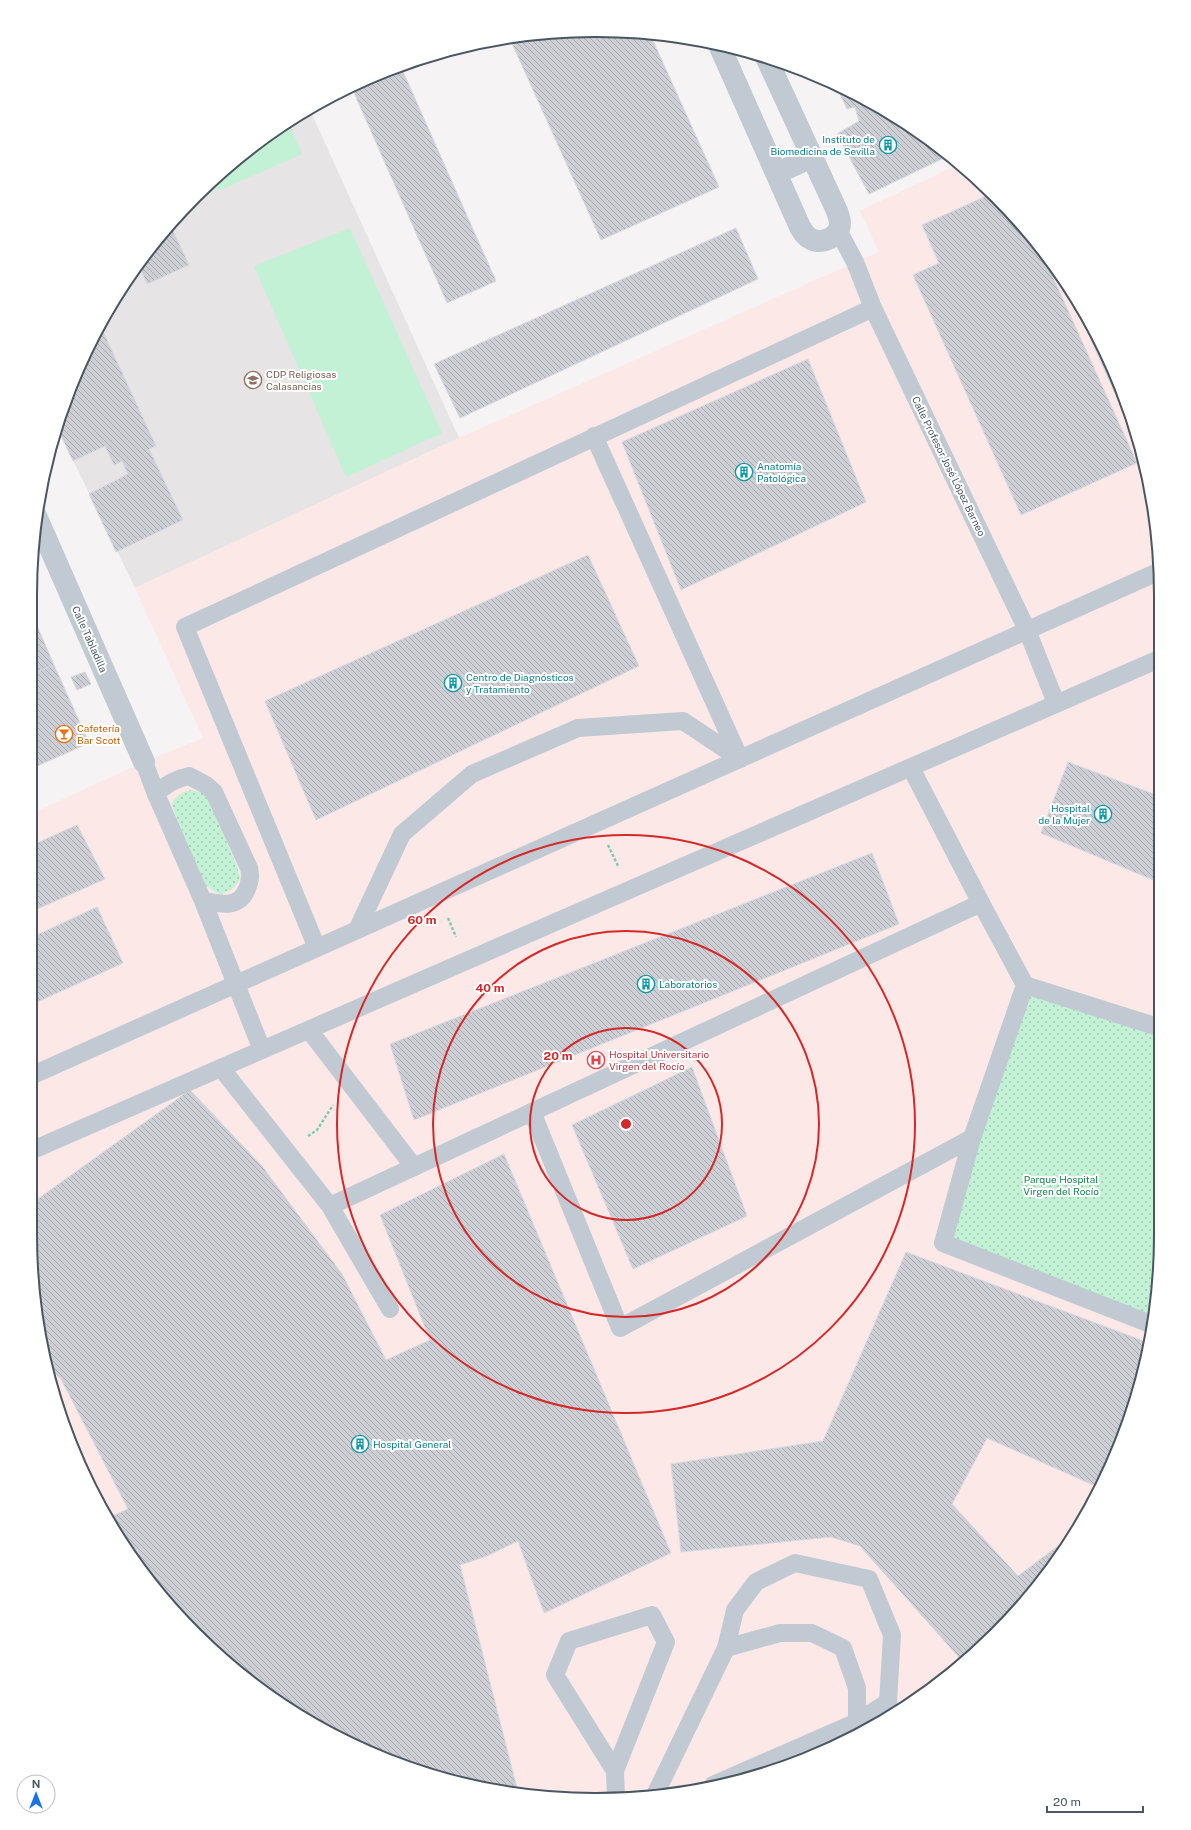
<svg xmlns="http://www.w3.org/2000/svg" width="1191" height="1830" font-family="'Public Sans',sans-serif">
<defs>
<pattern id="green-dots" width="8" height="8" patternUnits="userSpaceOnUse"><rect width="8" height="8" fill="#c3f1d5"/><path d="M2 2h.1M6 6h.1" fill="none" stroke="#a0c6b0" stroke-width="1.8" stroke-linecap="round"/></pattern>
<pattern id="building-back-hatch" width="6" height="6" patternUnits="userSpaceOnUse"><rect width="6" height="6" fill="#cdcfd5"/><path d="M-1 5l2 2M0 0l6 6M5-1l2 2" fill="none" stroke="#a8abb0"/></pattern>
</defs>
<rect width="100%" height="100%" fill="#f5f3f3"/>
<!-- education -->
<path fill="#e6e4e5" d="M 310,110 L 459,438 L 135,588 L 57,427 L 60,414 L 88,346 L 170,222 L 251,147 Z"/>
<!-- medical -->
<path fill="#fce8e6" d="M 959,164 L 969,170 L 1044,251 L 1103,346 L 1142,449 L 1160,559 L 1156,1309 L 1142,1381 L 1103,1484 L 1021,1608 L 968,1660 L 878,1724 L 742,1781 L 633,1799 L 558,1799 L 449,1781 L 125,1549 L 60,1416 L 35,1309 L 35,812 L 144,762 L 203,738 L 135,588 L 459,438 L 879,252 L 860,211 Z"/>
<!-- green -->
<g fill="url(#green-dots)">
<path d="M 191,790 L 203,793 L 208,799 L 237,866 L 240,878 C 235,889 230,892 219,894 L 205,885 L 174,811 L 172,803 C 176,795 183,792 191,790 Z"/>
<path d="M 1025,985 L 1158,1027 L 1156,1309 L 1153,1325 L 943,1243 Z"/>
</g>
<!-- pitch -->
<g fill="#c3f1d5">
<path d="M 289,124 L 302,154 L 218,191 L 214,182 L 251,147 Z"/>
<path d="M 350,228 L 442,433 L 346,477 L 254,266 Z"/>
</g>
<!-- building -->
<g fill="url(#building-back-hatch)" stroke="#d7d9de">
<path d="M 559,31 L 650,34 L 719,187 L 601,240 L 510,39 Z"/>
<path d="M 401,67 L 496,281 L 447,303 L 351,86 Z"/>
<path d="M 837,87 L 878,106 L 948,156 L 869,194 L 837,134 L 859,121 L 855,107 L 847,109 Z"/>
<path d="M 991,194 L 1038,244 L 1137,463 L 1021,515 L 913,275 L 939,263 L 922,225 Z"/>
<path d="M 170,224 L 189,265 L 147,284 L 140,268 Z"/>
<path d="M 736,228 L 758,279 L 460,418 L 434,364 Z"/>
<path d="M 1071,295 L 1103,346 L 1143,456 Z"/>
<path d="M 101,327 L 156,446 L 149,449 L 183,520 L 116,552 L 89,494 L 128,474 L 122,461 L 114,465 L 105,446 L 73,461 L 57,427 L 60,414 L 88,346 Z"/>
<path d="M 808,359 L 866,502 L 681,590 L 622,442 Z"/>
<path d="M 588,555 L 639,666 L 316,820 L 265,701 Z"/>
<path d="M 35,621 L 54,665 L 35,673 Z"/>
<path d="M 54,665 L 89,743 L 35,767 L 35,673 Z"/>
<path d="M 85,672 L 91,684 L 77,690 L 71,677 Z"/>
<path d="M 1068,762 L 1159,796 L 1158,882 L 1041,833 Z"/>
<path d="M 77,825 L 105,879 L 35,910 L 35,844 Z"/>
<path d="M 872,853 L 899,924 L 414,1120 L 390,1044 Z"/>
<path d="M 97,907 L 123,963 L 35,1003 L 35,936 Z"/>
<path d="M 692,1067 L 747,1216 L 633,1269 L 572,1125 Z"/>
<path d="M 190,1090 L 262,1166 L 342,1274 L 386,1360 L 430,1340 L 380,1215 L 504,1154 L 671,1553 L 544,1613 L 518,1541 L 487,1556 L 460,1565 L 518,1792 L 449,1781 L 379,1757 L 251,1683 L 170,1608 L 125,1549 L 110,1517 L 128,1509 L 61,1379 L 49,1367 L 35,1309 L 35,1201 Z"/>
<path d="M 906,1252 L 1149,1343 L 1142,1381 L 1100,1488 L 987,1438 L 952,1504 L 1018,1576 L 1066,1540 L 1021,1608 L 964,1663 L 860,1546 L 831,1537 L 681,1552 L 671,1464 L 823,1441 Z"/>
</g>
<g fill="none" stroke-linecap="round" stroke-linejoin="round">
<!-- path -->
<g stroke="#7ad0a6" stroke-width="2.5" stroke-dasharray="3 2" stroke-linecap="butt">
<path d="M 608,845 L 618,866"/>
<path d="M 448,918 L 456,937"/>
<path d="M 308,1136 L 317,1130 L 333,1105"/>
</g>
<!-- lane -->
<g stroke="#c1cad2" stroke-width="18">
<path d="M 838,230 L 855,262 L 873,308 L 1027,630 L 1056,703"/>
<path d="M 594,436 L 740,759"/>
<path d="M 144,762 L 156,794"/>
<path d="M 911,768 L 981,903"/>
<path d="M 203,901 C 221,904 239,909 247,889 C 250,881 251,876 249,868 L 214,792 L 206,785 L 189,776 C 175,779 166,784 156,794 L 203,901 L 262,1050"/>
<path d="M 357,930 L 402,834 L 472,774 L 578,728 L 683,721 L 740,759"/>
<path d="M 317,948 L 185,627 L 873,308"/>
<path d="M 1025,985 L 972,1138 L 943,1243 L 1153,1325"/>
<path d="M 309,1030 L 414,1167"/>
<path d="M 221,1068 L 330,1206 L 532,1112"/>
<path d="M 35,1074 L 1160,571"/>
<path d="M 972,1138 L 620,1328 L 532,1112 L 981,903 L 1025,985 L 1158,1027"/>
<path d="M 35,1149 L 1159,659"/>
<path d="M 330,1206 L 390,1309"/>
<path d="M 726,1648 L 735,1610 L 756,1582 L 795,1563 L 869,1579 L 892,1635 L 888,1702 L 857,1722"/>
<path d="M 615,1771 L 555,1675 L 569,1641 L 652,1615 L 666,1642 L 615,1771 L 616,1799"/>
<path d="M 655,1795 L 726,1648 L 780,1633 L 812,1633 L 843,1648 L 857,1688 L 857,1722 L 713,1785"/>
</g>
<!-- street -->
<g stroke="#c1cad2" stroke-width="22">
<path d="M 720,47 L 800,227 C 803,232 805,236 811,239 C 822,245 840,237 840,223 C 840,219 838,214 837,211 L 766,57"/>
<path d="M 777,173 L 812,157"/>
<path d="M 36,516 L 144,762"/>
</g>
</g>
<!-- distance rings -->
<g fill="none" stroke="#d62828" stroke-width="2">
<circle cx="626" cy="1124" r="96"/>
<circle cx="626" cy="1124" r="193"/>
<circle cx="626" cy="1124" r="289"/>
</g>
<!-- icons -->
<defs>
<symbol id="building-ring" viewBox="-11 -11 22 22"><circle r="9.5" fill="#fff" stroke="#0f9aa8" stroke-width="1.5"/><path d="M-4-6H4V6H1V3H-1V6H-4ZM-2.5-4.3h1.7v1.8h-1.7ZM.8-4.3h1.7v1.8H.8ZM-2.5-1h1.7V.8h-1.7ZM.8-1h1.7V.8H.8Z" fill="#0f9aa8"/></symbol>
<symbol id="school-ring" viewBox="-11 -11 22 22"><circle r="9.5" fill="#fff" stroke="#8d6e63" stroke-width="1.5"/><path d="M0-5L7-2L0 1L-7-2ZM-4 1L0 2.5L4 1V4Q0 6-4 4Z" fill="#8d6e63"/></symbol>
<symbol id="bar-ring" viewBox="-11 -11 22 22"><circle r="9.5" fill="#fff" stroke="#e8710a" stroke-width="1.5"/><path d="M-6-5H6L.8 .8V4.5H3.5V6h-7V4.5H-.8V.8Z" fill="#e8710a"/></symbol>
<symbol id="hospital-ring" viewBox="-11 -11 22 22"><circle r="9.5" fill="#fff" stroke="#e0444e" stroke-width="1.5"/><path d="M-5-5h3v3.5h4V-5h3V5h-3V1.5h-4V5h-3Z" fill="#e0444e"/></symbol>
</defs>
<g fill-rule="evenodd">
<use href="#building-ring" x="878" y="135" width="20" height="20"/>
<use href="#school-ring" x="243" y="370" width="20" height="20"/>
<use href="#building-ring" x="734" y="462" width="20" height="20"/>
<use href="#building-ring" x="443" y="673" width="20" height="20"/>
<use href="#bar-ring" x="54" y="724" width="20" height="20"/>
<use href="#building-ring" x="1093" y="804" width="20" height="20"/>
<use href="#building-ring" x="636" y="974" width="20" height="20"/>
<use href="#hospital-ring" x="586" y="1050" width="20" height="20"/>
<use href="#building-ring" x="350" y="1434" width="20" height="20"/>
</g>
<g text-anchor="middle" stroke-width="4" stroke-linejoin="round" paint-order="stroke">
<!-- culture labels -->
<g font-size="10" fill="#0d838f" stroke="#fff" text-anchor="start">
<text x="875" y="143" text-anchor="end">Instituto de<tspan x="875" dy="12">Biomedicina de Sevilla</tspan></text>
<text x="757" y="470">Anatomía<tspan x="757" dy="12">Patológica</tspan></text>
<text x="466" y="681">Centro de Diagnósticos<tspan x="466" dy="12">y Tratamiento</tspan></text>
<text x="1090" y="812" text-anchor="end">Hospital<tspan x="1090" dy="12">de la Mujer</tspan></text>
<text x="659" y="988">Laboratorios</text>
<text x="373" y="1448">Hospital General</text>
</g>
<!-- education labels -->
<g font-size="10" fill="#785e54" stroke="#fff" text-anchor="start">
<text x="266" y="378">CDP Religiosas<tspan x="266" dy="12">Calasancias</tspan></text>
</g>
<!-- street labels -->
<g font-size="10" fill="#4a5661" stroke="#fff">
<text transform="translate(949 466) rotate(64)" y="4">Calle Profesor José López Barneo</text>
<text transform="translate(90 639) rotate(66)" y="4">Calle Tabladilla</text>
</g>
<!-- food labels -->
<g font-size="10" fill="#c56008" stroke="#fff" text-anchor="start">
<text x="77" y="732">Cafetería<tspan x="77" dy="12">Bar Scott</tspan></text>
</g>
<!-- health labels -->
<g font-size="10" fill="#be3a42" stroke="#fff" text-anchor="start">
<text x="609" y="1058">Hospital Universitario<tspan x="609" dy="12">Virgen del Rocío</tspan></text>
</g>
<!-- park labels -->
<g font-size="10" fill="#17864f" stroke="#fff">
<text x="1061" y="1183">Parque Hospital<tspan x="1061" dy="12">Virgen del Rocío</tspan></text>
</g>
</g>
<!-- crop -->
<path d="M0 0H1191V1830H0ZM595 37H596A558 558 0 0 1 1154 595V1235A558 558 0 0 1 596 1793H595A558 558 0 0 1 37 1235V595A558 558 0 0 1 595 37Z" fill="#fff" fill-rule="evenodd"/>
<path fill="none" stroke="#4a5661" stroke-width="2" d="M595 37H596A558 558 0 0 1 1154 595V1235A558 558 0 0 1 596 1793H595A558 558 0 0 1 37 1235V595A558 558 0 0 1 595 37Z"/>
<circle cx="626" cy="1124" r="6" fill="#d62828" stroke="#fff" stroke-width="2"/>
<g font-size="12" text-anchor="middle" font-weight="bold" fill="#d62828" stroke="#fff" stroke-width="4" stroke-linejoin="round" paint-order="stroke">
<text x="422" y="924">60 m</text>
<text x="490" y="992">40 m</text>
<text x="558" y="1060">20 m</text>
</g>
<!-- north arrow -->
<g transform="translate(36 1794)"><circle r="19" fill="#ffffff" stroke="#b7bbc0"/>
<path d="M0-3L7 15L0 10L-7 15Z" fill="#1a73e8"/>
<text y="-6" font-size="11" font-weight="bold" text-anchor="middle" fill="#4a5661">N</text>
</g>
<!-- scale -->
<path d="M1047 1806v6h96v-6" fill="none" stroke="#4a5661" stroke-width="2"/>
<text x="1053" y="1806" font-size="12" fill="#4a5661" stroke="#ffffff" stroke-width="3" paint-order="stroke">20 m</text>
</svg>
